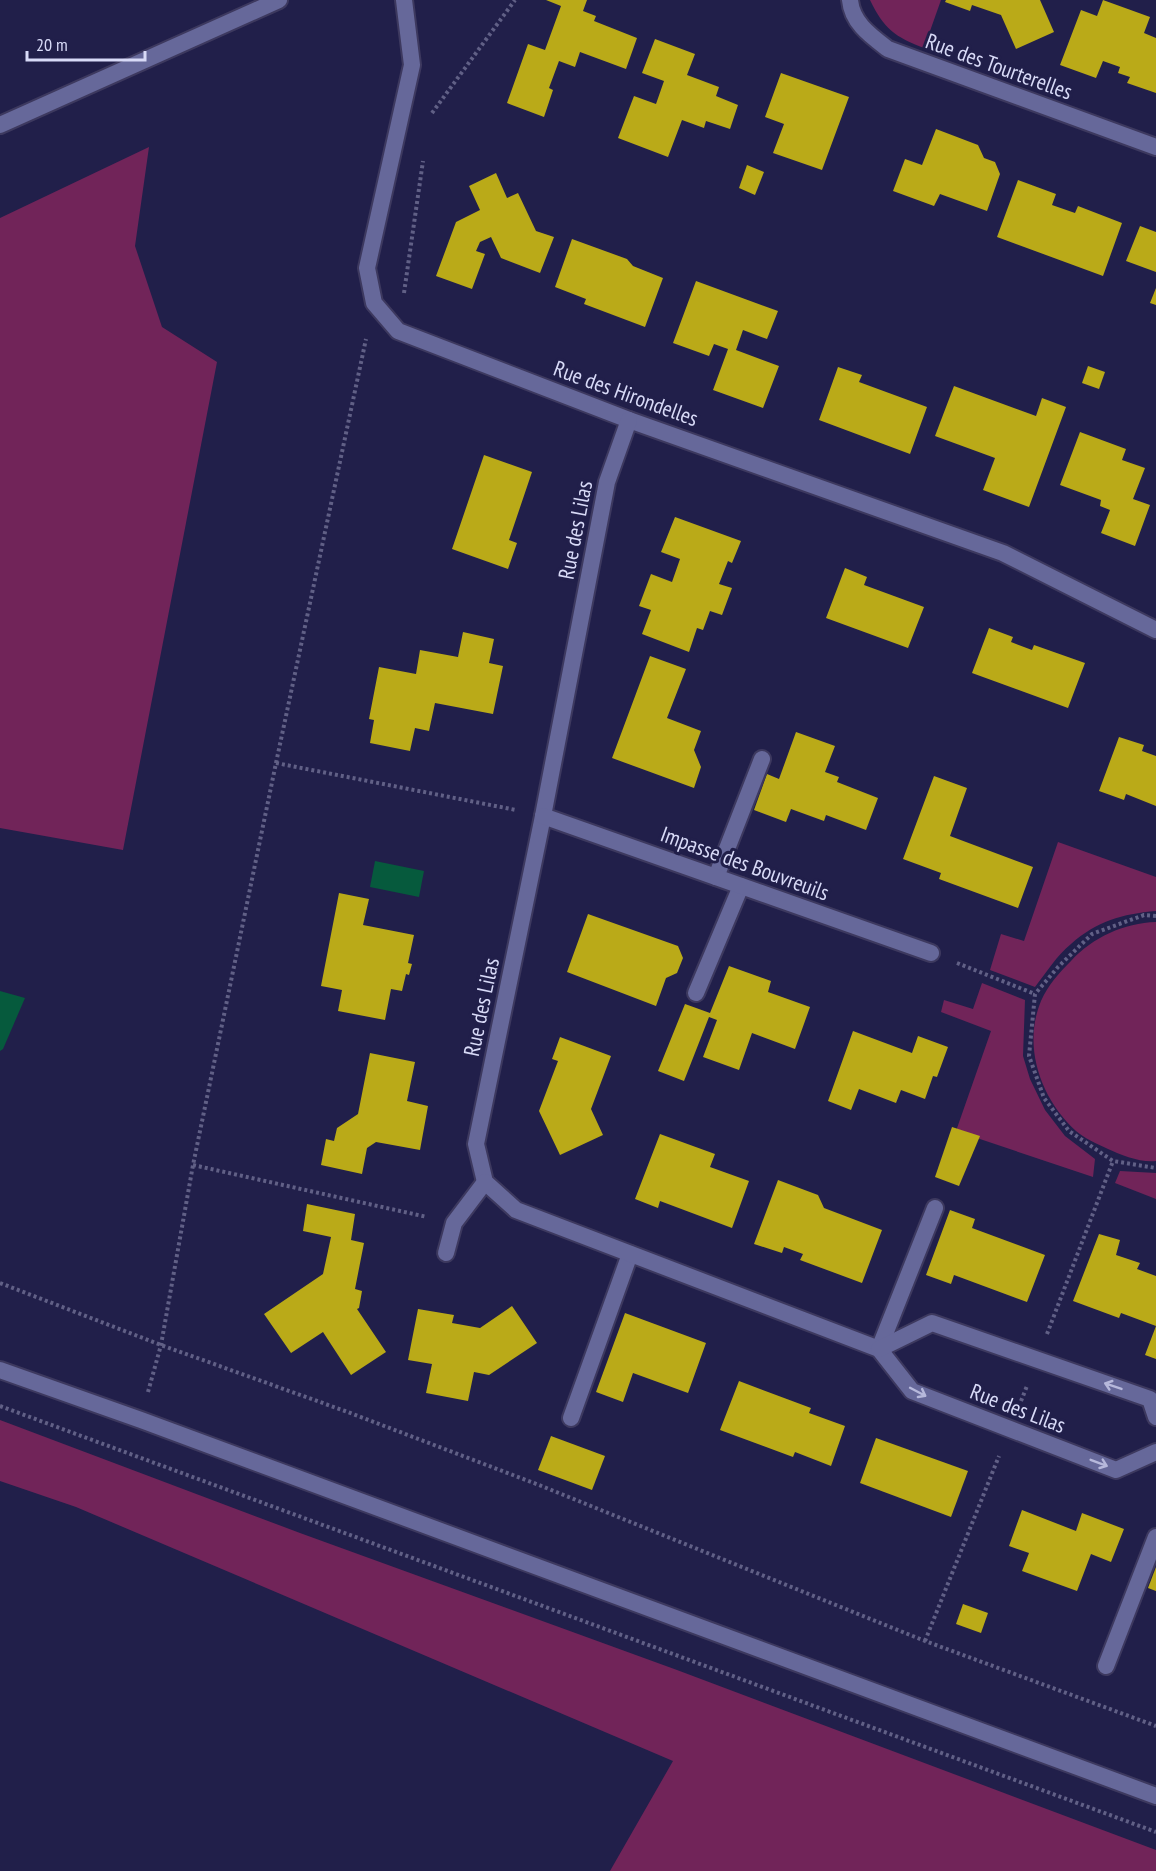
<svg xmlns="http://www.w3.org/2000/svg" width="1156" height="1871" font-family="'PT Sans Narrow',sans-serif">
<rect width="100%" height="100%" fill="#211f4a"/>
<!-- green -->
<g fill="#712459">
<path d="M 870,0 L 941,0 L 924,48 C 895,37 884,29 870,0 Z"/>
<path d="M 149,147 L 135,246 L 162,327 L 217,362 L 123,850 L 0,828 L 0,218 Z"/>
<path d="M 1058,842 L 1156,877 L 1156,911 C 1122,914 1097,921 1071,944 C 1057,955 1046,973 1035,987 L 990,970 L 1001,934 L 1024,941 Z"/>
<path d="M 1156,922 L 1156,1161 C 1141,1163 1121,1155 1108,1149 C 1097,1144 1084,1138 1076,1131 C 1041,1099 1022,1047 1041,1001 C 1048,985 1059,973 1071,961 C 1093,937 1124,923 1156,922 Z"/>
<path d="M 982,983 L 1025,1000 L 1023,1056 L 1030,1079 L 1045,1110 L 1065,1136 L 1095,1159 L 1093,1177 L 956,1131 L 991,1031 L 941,1012 L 944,1000 L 973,1009 Z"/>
<path d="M 1120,1171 L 1156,1173 L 1156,1199 L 1115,1183 Z"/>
<path d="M 0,1420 L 300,1533 L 677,1670 L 1156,1850 L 1156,1871 L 610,1871 L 673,1761 L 76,1507 L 0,1481 Z"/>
</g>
<!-- water -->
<g fill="#065a3d">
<path d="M 375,861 L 424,871 L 419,897 L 370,887 Z"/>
<path d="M 0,991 L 25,998 L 3,1049 L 0,1051 Z"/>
</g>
<!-- building -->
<g fill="#baaa18">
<path d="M 546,0 L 587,0 L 583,11 L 596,16 L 594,21 L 637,38 L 626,69 L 580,52 L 575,67 L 559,61 L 549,88 L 553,90 L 544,117 L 507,103 L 528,44 L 545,50 L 561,6 Z"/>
<path d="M 946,0 L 1040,0 L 1054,32 L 1016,49 L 1001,15 L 972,5 L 970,11 L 945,2 Z"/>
<path d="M 1103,0 L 1150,17 L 1144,33 L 1156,38 L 1156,93 L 1127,83 L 1130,77 L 1118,73 L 1120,67 L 1103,61 L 1096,78 L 1060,65 L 1081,10 L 1097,16 Z"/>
<path d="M 655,39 L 695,54 L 687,75 L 719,87 L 716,96 L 738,105 L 730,129 L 706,121 L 704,128 L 682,120 L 668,157 L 618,138 L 634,96 L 656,104 L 664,81 L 642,73 Z"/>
<path d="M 781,73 L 849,97 L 822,170 L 773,153 L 784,124 L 765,117 Z"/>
<path d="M 936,129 L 978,145 L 984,158 L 995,162 L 1000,174 L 987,211 L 940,194 L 934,206 L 893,191 L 905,159 L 922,165 Z"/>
<path d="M 747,165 L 764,172 L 755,195 L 739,188 Z"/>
<path d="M 496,173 L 507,198 L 518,193 L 536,231 L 554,237 L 540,273 L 501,258 L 491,237 L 480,242 L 476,251 L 485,254 L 472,289 L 436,276 L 456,222 L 480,210 L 469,186 Z"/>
<path d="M 1018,180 L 1056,194 L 1052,205 L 1075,213 L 1078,206 L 1122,223 L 1103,276 L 997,237 Z"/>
<path d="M 1140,226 L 1156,232 L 1156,272 L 1126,261 Z"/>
<path d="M 572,239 L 627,259 L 633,266 L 663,278 L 645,327 L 584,304 L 586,299 L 555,287 Z"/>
<path d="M 696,281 L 778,311 L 767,339 L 743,330 L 736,350 L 779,366 L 763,408 L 713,390 L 728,349 L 714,344 L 709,356 L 673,343 Z"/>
<path d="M 1156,288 L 1156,305 L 1150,303 Z"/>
<path d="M 1088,366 L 1105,372 L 1099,389 L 1082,383 Z"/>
<path d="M 838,367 L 862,375 L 859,382 L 927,407 L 910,454 L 819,420 Z"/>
<path d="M 954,386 L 1036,416 L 1042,398 L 1066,407 L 1029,507 L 983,490 L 995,458 L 935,436 Z"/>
<path d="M 1080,432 L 1126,449 L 1122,460 L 1145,468 L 1133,499 L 1150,505 L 1135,546 L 1101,533 L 1110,510 L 1100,506 L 1101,500 L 1060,485 Z"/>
<path d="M 484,455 L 532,472 L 509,540 L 517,543 L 508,569 L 452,549 Z"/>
<path d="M 675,517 L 741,541 L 732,563 L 728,561 L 719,584 L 732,588 L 722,615 L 710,611 L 703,630 L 697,628 L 689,652 L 642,634 L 651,610 L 639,606 L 651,574 L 672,582 L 680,559 L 661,552 Z"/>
<path d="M 845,568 L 867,577 L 864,585 L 924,607 L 908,648 L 826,618 Z"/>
<path d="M 989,628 L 1013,637 L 1011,642 L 1032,650 L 1034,645 L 1085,663 L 1068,708 L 972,673 Z"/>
<path d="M 463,632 L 494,639 L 489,663 L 503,666 L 493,714 L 435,703 L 429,731 L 415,728 L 410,751 L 370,743 L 374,720 L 369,719 L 379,667 L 416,674 L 420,650 L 458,657 Z"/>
<path d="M 650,656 L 686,669 L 667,718 L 701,731 L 694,750 L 701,767 L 694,788 L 612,758 Z"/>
<path d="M 796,732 L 835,746 L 825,772 L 839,777 L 837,782 L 878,798 L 866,830 L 826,815 L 824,821 L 791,809 L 786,822 L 754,810 L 767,774 L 779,779 Z"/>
<path d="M 1119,737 L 1144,745 L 1142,751 L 1156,756 L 1156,806 L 1126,794 L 1124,800 L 1099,791 Z"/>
<path d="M 934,776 L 967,788 L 950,836 L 1033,867 L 1018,908 L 939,879 L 941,873 L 903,859 Z"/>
<path d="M 339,893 L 369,899 L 363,925 L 414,935 L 408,963 L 412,964 L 409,975 L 406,974 L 402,991 L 391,989 L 385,1020 L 338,1011 L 342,990 L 321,986 Z"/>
<path d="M 588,914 L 678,946 L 683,958 L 677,973 L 666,978 L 656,1006 L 567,972 Z"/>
<path d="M 729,966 L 771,981 L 768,992 L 810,1007 L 795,1049 L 752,1033 L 739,1070 L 703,1057 L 717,1020 L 709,1017 L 684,1081 L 658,1071 L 685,1004 L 710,1013 Z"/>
<path d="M 853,1031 L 912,1053 L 918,1036 L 948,1047 L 937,1077 L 933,1076 L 925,1099 L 901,1090 L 896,1103 L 859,1089 L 851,1110 L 828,1101 Z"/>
<path d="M 560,1037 L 611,1056 L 591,1109 L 603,1135 L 560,1155 L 539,1111 L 558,1061 L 552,1059 Z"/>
<path d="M 370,1053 L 415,1062 L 407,1101 L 428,1106 L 420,1150 L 376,1142 L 367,1148 L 362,1174 L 321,1165 L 326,1139 L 334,1141 L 337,1128 L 358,1114 Z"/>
<path d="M 952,1127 L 980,1136 L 959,1186 L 935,1177 Z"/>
<path d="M 660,1134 L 715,1154 L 710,1167 L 749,1181 L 732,1228 L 660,1201 L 658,1208 L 635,1199 Z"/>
<path d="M 778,1180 L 818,1195 L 824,1208 L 882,1230 L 862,1283 L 800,1260 L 803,1254 L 784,1247 L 782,1253 L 754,1244 Z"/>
<path d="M 307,1204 L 355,1214 L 351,1240 L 364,1243 L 355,1289 L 362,1291 L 359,1308 L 357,1309 L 386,1352 L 351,1375 L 323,1332 L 291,1353 L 264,1314 L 323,1274 L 331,1237 L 303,1231 Z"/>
<path d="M 950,1210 L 975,1219 L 972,1228 L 1045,1255 L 1027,1302 L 954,1275 L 951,1284 L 926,1275 Z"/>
<path d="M 1099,1234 L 1120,1240 L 1116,1255 L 1140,1263 L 1137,1269 L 1156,1276 L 1156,1359 L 1145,1355 L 1156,1326 L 1121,1313 L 1119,1318 L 1073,1301 Z"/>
<path d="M 512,1306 L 537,1343 L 489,1375 L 474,1372 L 468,1401 L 426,1393 L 432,1364 L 408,1360 L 418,1309 L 454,1315 L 452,1323 L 480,1328 Z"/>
<path d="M 625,1313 L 706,1343 L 688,1393 L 633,1373 L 623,1402 L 596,1392 Z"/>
<path d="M 739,1381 L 811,1408 L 809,1413 L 845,1426 L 831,1466 L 795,1452 L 793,1457 L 720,1430 Z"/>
<path d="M 551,1436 L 605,1456 L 592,1490 L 538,1470 Z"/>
<path d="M 876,1438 L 968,1471 L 951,1517 L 860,1483 Z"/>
<path d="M 1022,1510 L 1076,1531 L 1082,1513 L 1124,1529 L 1111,1562 L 1091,1554 L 1077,1591 L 1022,1571 L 1029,1553 L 1009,1546 Z"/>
<path d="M 1156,1567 L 1156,1591 L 1148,1588 Z"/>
<path d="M 963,1604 L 988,1613 L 981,1633 L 956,1624 Z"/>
</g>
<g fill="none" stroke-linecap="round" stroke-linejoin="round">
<defs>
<g id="service">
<path d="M 716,877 L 762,759"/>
<path d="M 696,993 L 741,886"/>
<path d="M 879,1349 L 935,1208"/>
<path d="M 571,1418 L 630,1254"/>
<path d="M 1106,1666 L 1156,1537"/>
</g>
<g id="minor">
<path d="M 404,0 L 412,65 L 367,268 L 374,303 L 398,331 L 629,420 L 1003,553 L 1156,630"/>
<path d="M 850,0 C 852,23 871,36 888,49 L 1156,147"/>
<path d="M 0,125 L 279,0"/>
<path d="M 629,420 L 607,482 L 543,816 L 476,1144 L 485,1182 L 516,1210 L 879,1349 L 912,1391 L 1116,1470 L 1156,1452"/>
<path d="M 543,816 L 931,953"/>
<path d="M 446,1253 L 454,1223 L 485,1182"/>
<path d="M 879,1349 L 932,1323 L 1150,1399 L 1156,1417"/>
</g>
<path id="tertiary" d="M 0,1370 L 141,1420 L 1156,1796"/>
</defs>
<!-- service casing -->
<use href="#service" stroke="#3d395f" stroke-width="20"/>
<!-- minor casing -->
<use href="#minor" stroke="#3d395f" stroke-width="20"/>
<!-- tertiary casing -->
<use href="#tertiary" stroke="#3d395f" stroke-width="20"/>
<!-- path -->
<g stroke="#616086" stroke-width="4" stroke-dasharray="3 3" stroke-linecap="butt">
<path d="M 432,113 L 515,0"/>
<path d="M 404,293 L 423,161"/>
<path d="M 276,763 L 516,810"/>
<path d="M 1156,916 L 1144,915 L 1092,934 L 1058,967 L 1035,994 L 1029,1056 L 1044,1098 L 1069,1131 L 1113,1161 L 1156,1168"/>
<path d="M 957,963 L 1035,994"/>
<path d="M 193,1165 L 427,1217"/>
<path d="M 0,1283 L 161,1345 L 345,1411 L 539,1485 L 925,1641 L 1156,1726"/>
<path d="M 1047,1334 L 1113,1161"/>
<path d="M 148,1392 L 161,1345 L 193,1165 L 276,763 L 366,339"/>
<path d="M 1021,1401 L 1027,1386"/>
<path d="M 0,1406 L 1156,1832"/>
<path d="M 925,1641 L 999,1456"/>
</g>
<!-- service -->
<use href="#service" stroke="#66689a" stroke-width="16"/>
<!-- minor -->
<use href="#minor" stroke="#66689a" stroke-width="16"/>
<!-- tertiary -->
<use href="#tertiary" stroke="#66689a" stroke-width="16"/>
</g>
<!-- one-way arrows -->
<defs><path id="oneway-shaft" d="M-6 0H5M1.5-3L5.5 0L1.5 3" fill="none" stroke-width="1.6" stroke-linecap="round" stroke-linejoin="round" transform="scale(1.5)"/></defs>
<g stroke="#b6b8db">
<use href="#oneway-shaft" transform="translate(1113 1386) rotate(-161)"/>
<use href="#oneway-shaft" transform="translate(918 1392) rotate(28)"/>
<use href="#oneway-shaft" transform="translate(1099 1463) rotate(21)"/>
</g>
<g text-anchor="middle" stroke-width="6" stroke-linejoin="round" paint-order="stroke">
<!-- street labels -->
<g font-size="22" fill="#d8daf7" stroke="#211f4a">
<text transform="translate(999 66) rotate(20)" y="8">Rue des Tourterelles</text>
<text transform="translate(626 393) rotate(20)" y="8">Rue des Hirondelles</text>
<text transform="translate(575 530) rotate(-79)" y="8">Rue des Lilas</text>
<text transform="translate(745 863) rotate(20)" y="8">Impasse des Bouvreuils</text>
<text transform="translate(481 1007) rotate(-78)" y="8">Rue des Lilas</text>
<text transform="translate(1018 1408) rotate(21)" y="8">Rue des Lilas</text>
</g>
</g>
<!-- scale -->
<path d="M27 51v9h118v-9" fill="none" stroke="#d8daf7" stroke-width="3"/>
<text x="36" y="51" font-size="18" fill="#d8daf7" stroke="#211f4a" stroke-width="4.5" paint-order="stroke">20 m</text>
</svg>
